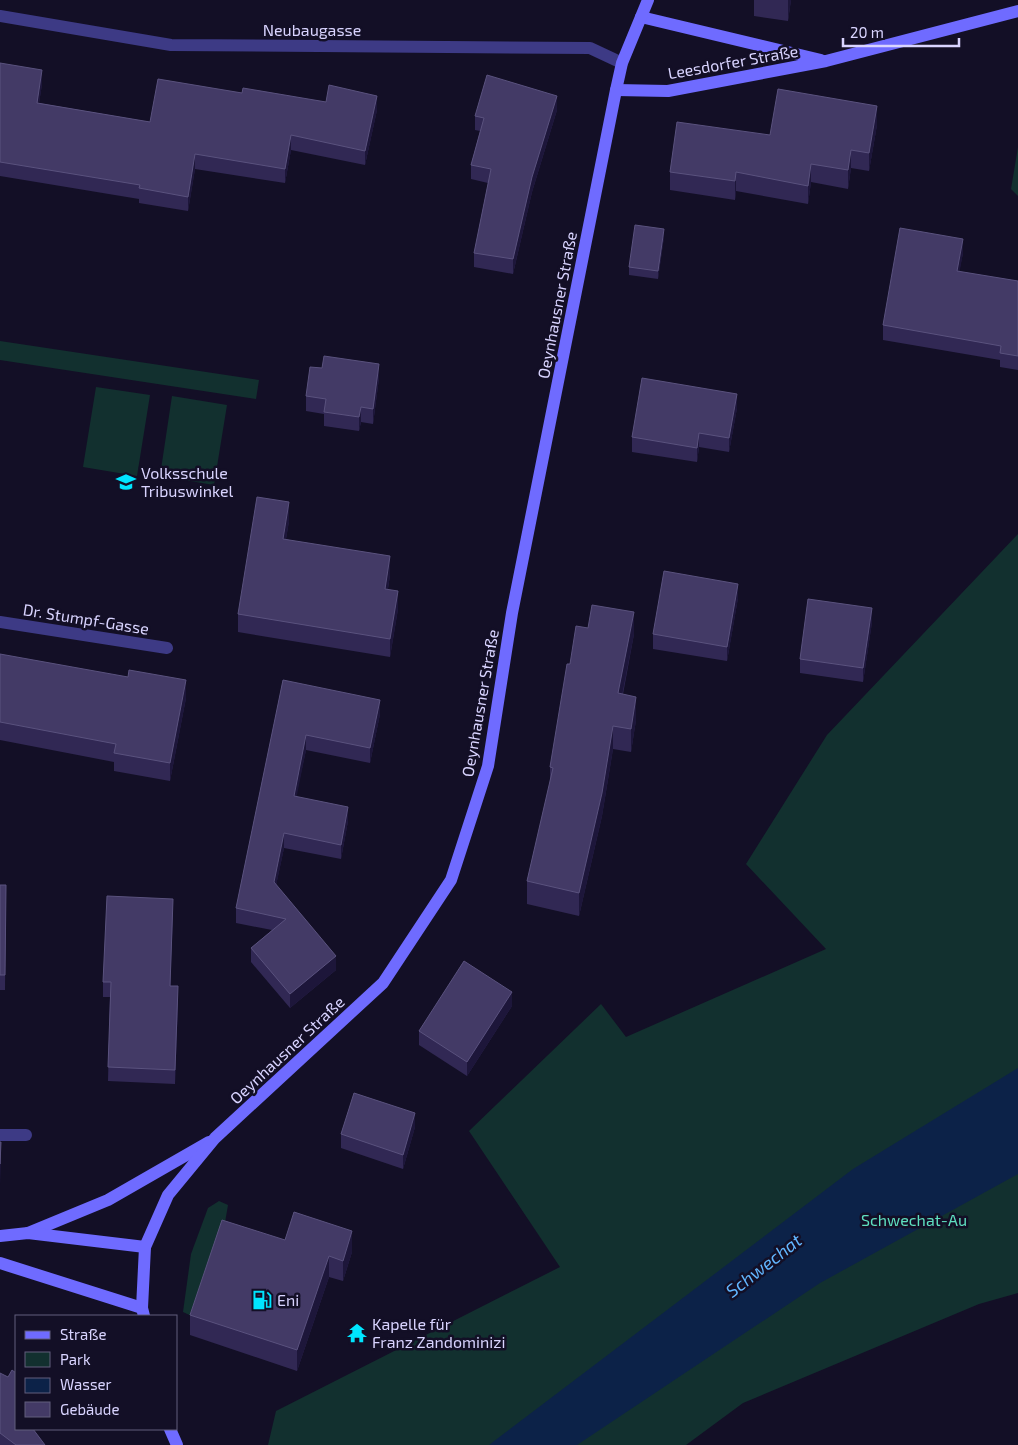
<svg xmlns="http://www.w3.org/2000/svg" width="1018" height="1445" font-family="'Exo 2',sans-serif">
<rect width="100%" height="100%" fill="#130f26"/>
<!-- green -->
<g fill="#12302f">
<path d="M 1018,147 L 1018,196 L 1011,189 Z"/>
<path d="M 0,341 L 259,380 L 256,399 L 0,360 Z"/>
<path d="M 96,387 L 150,395 L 137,476 L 83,467 Z"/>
<path d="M 172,396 L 227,405 L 214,485 L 160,476 Z"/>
<path d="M 1018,534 L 1018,1293 L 979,1304 L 743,1403 L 686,1445 L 268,1445 L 276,1411 L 560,1267 L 469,1131 L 601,1004 L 626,1037 L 826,949 L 746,864 L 827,735 Z"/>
<path d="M 219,1201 L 228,1205 L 222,1240 L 196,1318 L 183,1312 L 191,1254 L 208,1208 Z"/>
</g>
<!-- water -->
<path fill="#0c2248" d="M 1018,1068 L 1018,1174 L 820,1283 L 577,1445 L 489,1445 L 853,1169 Z"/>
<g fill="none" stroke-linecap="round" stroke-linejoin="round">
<!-- street -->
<g stroke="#3d3a85" stroke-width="12">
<path d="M 0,16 L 171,45 L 590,48 L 622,63"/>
<path d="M 0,622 L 167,648"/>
<path d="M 0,1135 L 26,1135"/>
</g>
<!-- secondary -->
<g stroke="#6f6bff" stroke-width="12">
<path d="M 641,17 L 821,60"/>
<path d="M 616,90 L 668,91 L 826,61 L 1018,11"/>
<path d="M 28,1233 L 108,1200 L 209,1142"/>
<path d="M 0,1236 L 28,1233 L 145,1247"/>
<path d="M 0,1263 L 142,1308"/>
<path d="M 144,1316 L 142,1308 L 145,1247 L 168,1195 L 215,1138 L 383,983 L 451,880 L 488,766 L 512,613 L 616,90 L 622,63 L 648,0"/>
<path d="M 170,1429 L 177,1445"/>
</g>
</g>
<!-- wall -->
<g fill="#312854">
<path d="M 754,0 L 791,0 L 788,21 L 754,16 Z"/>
<path d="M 0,63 L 42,84 L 39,103 L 150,122 L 242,93 L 377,110 L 365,165 L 291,150 L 285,183 L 195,169 L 188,211 L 139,203 L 139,199 L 0,176 Z"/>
<path d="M 557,110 L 532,192 L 513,274 L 474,267 L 474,253 L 488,183 L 471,179 L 471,165 L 480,131 L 475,130 L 475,116 Z"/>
<path d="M 877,125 L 869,171 L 851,168 L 848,189 L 811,182 L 808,204 L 736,191 L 735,200 L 670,190 L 670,172 L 770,135 Z"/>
<path d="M 664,237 L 658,279 L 629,275 L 629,267 Z"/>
<path d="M 963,253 L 959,272 L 1018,281 L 1018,370 L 1000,367 L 1000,360 L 883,340 L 883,325 Z"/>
<path d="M 379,378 L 373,424 L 361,422 L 359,431 L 324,426 L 324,414 L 306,411 L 306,396 Z"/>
<path d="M 737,408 L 729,452 L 699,447 L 697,462 L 632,452 L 632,437 Z"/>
<path d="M 289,521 L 286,539 L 390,575 L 388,589 L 398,609 L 390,657 L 238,632 L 238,614 Z"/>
<path d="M 738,598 L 727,661 L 653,649 L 653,634 Z"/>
<path d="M 872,622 L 863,682 L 800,673 L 800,659 Z"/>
<path d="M 588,628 L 634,634 L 623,694 L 636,720 L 631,752 L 613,749 L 602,816 L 579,916 L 527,904 L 527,881 L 550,783 L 550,767 L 570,664 Z"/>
<path d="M 0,654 L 186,698 L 170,781 L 114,771 L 114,762 L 0,740 Z"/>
<path d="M 283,680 L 380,714 L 370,763 L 306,750 L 296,796 L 348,821 L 341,859 L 284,848 L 276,885 L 336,970 L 290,1008 L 251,962 L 251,948 L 272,930 L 236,923 L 236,908 Z"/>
<path d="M 0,885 L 6,885 L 5,990 L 0,990 Z"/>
<path d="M 173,913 L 170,986 L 178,1001 L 175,1084 L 108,1081 L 110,997 L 103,997 L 103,982 Z"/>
<path d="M 512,1006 L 467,1076 L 419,1045 L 419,1031 Z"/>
<path d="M 415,1127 L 403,1169 L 341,1148 L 341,1134 Z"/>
<path d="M 285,1240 L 352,1252 L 343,1281 L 329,1277 L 297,1371 L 190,1335 L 190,1315 Z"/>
<path d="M 0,1373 L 16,1429 L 45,1445 L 0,1445 Z"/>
</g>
<!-- shaded-wall -->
<g fill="#1d163a">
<path d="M 788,0 L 791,0 L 788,21 Z"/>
<path d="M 42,70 L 42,84 L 37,117 L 37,103 Z"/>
<path d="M 377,96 L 377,110 L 365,165 L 365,151 Z"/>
<path d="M 557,96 L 557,110 L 532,192 L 513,274 L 513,259 L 532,177 Z"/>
<path d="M 877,106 L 877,125 L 869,171 L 869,153 Z"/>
<path d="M 291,135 L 291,150 L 285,183 L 285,169 Z"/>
<path d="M 851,150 L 851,168 L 848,189 L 848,170 Z"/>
<path d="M 195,154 L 195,169 L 188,211 L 188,197 Z"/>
<path d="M 811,164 L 811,182 L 808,204 L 808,186 Z"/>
<path d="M 736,172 L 736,191 L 735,200 L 735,181 Z"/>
<path d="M 664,229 L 664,237 L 658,279 L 658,271 Z"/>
<path d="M 963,239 L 963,253 L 957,286 L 957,271 Z"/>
<path d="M 379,364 L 379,378 L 373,424 L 373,409 Z"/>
<path d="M 737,394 L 737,408 L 729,452 L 729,438 Z"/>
<path d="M 361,407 L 361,422 L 359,431 L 359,417 Z"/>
<path d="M 699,433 L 699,447 L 697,462 L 697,448 Z"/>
<path d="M 289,502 L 289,521 L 283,557 L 283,539 Z"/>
<path d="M 390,556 L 390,575 L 385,607 L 385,589 Z"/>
<path d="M 738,584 L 738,598 L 727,661 L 727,647 Z"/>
<path d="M 398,591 L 398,609 L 390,657 L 390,639 Z"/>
<path d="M 872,608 L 872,622 L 863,682 L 863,668 Z"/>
<path d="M 634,612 L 634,634 L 618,716 L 618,693 Z"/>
<path d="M 186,680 L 186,698 L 170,781 L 170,763 Z"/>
<path d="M 636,697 L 636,720 L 631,752 L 631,729 Z"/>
<path d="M 380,700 L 380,714 L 370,763 L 370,748 Z"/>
<path d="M 613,726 L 613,749 L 602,816 L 579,916 L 579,893 Z"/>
<path d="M 306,735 L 306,750 L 294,810 L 294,796 Z"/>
<path d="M 348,807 L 348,821 L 341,859 L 341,845 Z"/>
<path d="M 284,833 L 284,848 L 274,896 L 274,882 Z"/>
<path d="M 173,899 L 173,913 L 170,1000 L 170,986 Z"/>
<path d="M 336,956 L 336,970 L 290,1008 L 290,994 Z"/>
<path d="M 178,986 L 178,1001 L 175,1084 L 175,1070 Z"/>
<path d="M 512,992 L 512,1006 L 467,1076 L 467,1062 Z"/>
<path d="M 415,1113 L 415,1127 L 403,1169 L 403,1155 Z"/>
<path d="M 1,1142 L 1,1162 L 0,1185 L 0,1164 Z"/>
<path d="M 352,1231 L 352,1252 L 343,1281 L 343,1261 Z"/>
<path d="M 329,1256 L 329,1277 L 297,1371 L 297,1350 Z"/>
</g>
<!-- building -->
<g fill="#433a66" stroke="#5a527e">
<path d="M 0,63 L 42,70 L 37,103 L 150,122 L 158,79 L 242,93 L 243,88 L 326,102 L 329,85 L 377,96 L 365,151 L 291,135 L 285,169 L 195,154 L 188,197 L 139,188 L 140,185 L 0,162 Z"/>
<path d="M 487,75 L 557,96 L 532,177 L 513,259 L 474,253 L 491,169 L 471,165 L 484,118 L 475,116 Z"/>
<path d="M 778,89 L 877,106 L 869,153 L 851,150 L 848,170 L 811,164 L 808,186 L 736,172 L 735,181 L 670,172 L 677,122 L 770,135 Z"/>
<path d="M 635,225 L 664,229 L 658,271 L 629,267 Z"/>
<path d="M 900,228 L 963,239 L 957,271 L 1018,281 L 1018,356 L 1000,353 L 1001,346 L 883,325 Z"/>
<path d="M 324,356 L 379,364 L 373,409 L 361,407 L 359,417 L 324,412 L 326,399 L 306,396 L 310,367 L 322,368 Z"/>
<path d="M 642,378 L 737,394 L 729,438 L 699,433 L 697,448 L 632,437 Z"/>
<path d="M 257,497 L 289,502 L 283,539 L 390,556 L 385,589 L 398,591 L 390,639 L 238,614 Z"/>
<path d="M 664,571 L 738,584 L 727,647 L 653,634 Z"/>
<path d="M 808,599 L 872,608 L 863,668 L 800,659 Z"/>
<path d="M 592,605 L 634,612 L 618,693 L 636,697 L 631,729 L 613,726 L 602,793 L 579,893 L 527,881 L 553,768 L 550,767 L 567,664 L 570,664 L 576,626 L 588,628 Z"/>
<path d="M 0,654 L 128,677 L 129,670 L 186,680 L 170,763 L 114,753 L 116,744 L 0,722 Z"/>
<path d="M 283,680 L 380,700 L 370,748 L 306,735 L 294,796 L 348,807 L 341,845 L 284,833 L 274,882 L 336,956 L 290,994 L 251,948 L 286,919 L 236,908 Z"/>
<path d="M 0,885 L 6,885 L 5,975 L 0,975 Z"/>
<path d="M 107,896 L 173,899 L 170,986 L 178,986 L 175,1070 L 108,1067 L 111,982 L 103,982 Z"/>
<path d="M 464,961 L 512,992 L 467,1062 L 419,1031 Z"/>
<path d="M 354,1093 L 415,1113 L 403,1155 L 341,1134 Z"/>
<path d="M 0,1142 L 1,1142 L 0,1164 Z"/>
<path d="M 294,1212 L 352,1231 L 343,1261 L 329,1256 L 297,1350 L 190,1315 L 222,1220 L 285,1240 Z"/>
<path d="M 12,1370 L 16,1373 L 16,1429 L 33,1429 L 45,1445 L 16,1445 L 0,1433 L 0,1373 L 8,1377 Z"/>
</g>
<!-- icons -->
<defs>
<symbol id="school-bare" viewBox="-9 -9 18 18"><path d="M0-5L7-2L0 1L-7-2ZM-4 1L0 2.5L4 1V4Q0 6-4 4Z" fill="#00e5ff" stroke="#130f26" stroke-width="2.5" paint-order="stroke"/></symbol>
<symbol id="fuel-bare" viewBox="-9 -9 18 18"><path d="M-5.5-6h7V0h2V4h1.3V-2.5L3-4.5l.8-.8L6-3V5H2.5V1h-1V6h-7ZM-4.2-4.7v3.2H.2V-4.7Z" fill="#00e5ff" stroke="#130f26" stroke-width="2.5" paint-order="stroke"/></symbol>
<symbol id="temple-bare" viewBox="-9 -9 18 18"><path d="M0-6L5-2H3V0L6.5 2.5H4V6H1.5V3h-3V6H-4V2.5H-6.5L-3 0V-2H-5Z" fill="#00e5ff" stroke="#130f26" stroke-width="2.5" paint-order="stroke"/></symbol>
</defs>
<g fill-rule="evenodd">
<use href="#school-bare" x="112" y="468" width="28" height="28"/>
<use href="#fuel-bare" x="248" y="1286" width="28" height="28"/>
<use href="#temple-bare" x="343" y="1319" width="28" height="28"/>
</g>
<g text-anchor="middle" stroke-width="5" stroke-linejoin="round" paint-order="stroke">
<!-- street labels -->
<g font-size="16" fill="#d9d4ff" stroke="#130f26">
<text x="312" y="36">Neubaugasse</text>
<text transform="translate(733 62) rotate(-10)" y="6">Leesdorfer Straße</text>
<text transform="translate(557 305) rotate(-79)" y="6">Oeynhausner Straße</text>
<text transform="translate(86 619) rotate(9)" y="6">Dr. Stumpf-Gasse</text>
<text transform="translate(480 703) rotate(-80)" y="6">Oeynhausner Straße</text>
<text transform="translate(287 1050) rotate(-43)" y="6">Oeynhausner Straße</text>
</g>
<!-- poi labels -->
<g font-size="16" fill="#d9d4ff" stroke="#130f26" text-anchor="start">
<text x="141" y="479">Volksschule<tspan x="141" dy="18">Tribuswinkel</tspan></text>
<text x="277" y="1306">Eni</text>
<text x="372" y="1330">Kapelle für<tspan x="372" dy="18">Franz Zandominizi</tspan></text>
</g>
<!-- park labels -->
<g font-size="16" fill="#5fe0c0" stroke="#130f26">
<text x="914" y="1226">Schwechat-Au</text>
</g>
<!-- water labels -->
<g font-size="18" font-style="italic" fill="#62b6ff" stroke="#130f26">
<text transform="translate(764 1266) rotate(-38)" y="6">Schwechat</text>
</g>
</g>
<!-- legend -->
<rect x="15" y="1315" width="162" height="115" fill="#130f26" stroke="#625e7d"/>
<rect x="25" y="1331" width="25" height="8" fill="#6f6bff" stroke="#625e7d"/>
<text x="60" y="1340" font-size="15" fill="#d9d4ff">Straße</text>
<rect x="25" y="1352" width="25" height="15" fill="#12302f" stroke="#625e7d"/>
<text x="60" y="1365" font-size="15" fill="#d9d4ff">Park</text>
<rect x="25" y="1378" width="25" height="15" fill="#0c2248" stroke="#625e7d"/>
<text x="60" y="1390" font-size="15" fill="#d9d4ff">Wasser</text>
<rect x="25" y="1402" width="25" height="15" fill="#433a66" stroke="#625e7d"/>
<text x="60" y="1415" font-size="15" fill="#d9d4ff">Gebäude</text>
<!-- scale -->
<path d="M843 38v8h116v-8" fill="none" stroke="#d9d4ff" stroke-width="2.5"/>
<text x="850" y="38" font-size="15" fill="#d9d4ff" stroke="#130f26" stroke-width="4" paint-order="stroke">20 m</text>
</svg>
